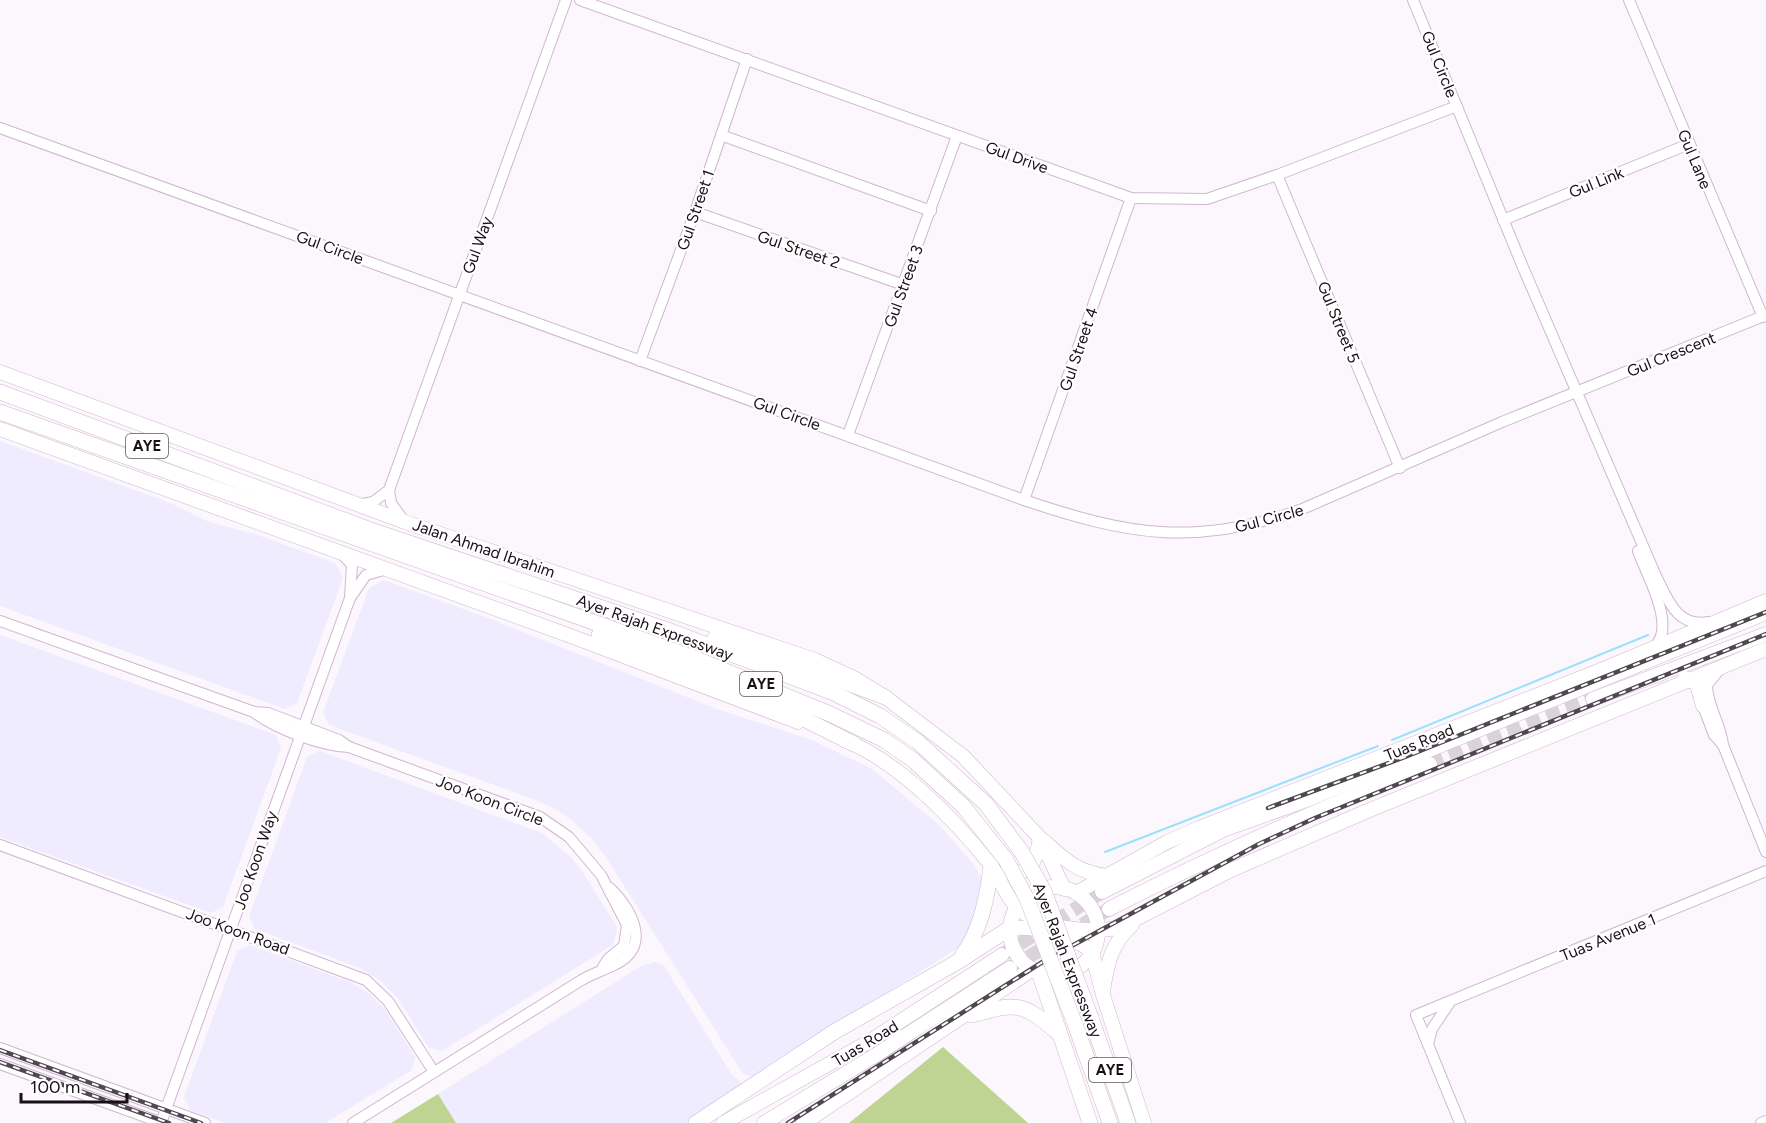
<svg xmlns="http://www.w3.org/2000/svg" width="1766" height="1123" font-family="Figtree,sans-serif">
<rect width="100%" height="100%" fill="#fcf7fc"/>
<!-- industrial -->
<g fill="#eeecfe">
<path d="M 0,441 L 173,504 L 209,522 L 255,534 L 335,563 L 343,578 L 297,703 L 285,709 L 0,606 Z"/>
<path d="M 384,580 L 488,618 L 717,709 L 814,741 L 872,769 L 938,824 L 972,862 L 985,884 L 968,942 L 752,1076 L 743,1074 L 607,859 L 593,840 L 575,823 L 556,809 L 533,799 L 329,725 L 323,713 L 369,588 Z"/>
<path d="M 0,635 L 276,735 L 281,748 L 223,907 L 211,913 L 0,837 Z"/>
<path d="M 320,751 L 542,833 L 572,858 L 584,874 L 617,927 L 613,945 L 442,1051 L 429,1048 L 399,1000 L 381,981 L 360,968 L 255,929 L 249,917 L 307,757 Z"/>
<path d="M 249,945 L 350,982 L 370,994 L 385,1009 L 415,1057 L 412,1070 L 325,1123 L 225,1123 L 190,1110 L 184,1097 L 237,951 Z"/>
<path d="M 655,962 L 664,966 L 732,1075 L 743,1084 L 691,1123 L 456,1123 L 438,1094 L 641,966 Z"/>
</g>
<!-- green -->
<g fill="#bfd493">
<path d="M 943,1047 L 1028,1123 L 849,1123 Z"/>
<path d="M 438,1094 L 456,1123 L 391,1123 Z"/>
</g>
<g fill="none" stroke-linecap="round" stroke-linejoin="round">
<!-- stream -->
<g stroke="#99e2fb" stroke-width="2">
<path d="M 1392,740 L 1648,635"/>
<path d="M 1105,852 L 1378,746"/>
</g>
<!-- major-tunnel -->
<g stroke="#dad4da" stroke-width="14" stroke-dasharray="14 7" stroke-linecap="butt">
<path d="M 1430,764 L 1593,699"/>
<path d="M 1002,955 L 1102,892"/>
<path d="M 1010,968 L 1109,909"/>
</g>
<defs>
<g id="minor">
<path d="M 580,0 L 1131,198 L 1207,199 L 1277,175 L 1457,106"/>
<path d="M 1413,0 L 1522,265 L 1656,576 C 1668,600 1677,628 1709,622"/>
<path d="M 1629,0 L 1763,317"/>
<path d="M 0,128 L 1024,500 C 1127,535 1195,547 1300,510 L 1502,422 L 1766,315"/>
<path d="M 721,135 L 931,211"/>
<path d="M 1277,175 L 1400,468"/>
<path d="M 695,212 L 904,285"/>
<path d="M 1503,220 L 1689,144"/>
<path d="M 640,361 L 695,212 L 747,59"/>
<path d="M 848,435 L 957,136"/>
<path d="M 389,490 L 391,503 L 404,521"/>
<path d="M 1024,500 L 1131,198"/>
<path d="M 358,505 L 373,502 L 389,490 L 566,0"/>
<path d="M 1638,551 C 1647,576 1677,627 1654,647"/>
<path d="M 350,598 L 366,575 L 387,569"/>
<path d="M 0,621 L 254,712 L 268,713 L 339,740 L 349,747"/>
<path d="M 1720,669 L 1707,685 C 1707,706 1721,724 1723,745 L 1766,852"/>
<path d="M 1703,706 L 1714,735 L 1723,745"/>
<path d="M 254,712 C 275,729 322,746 349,747 L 540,817 L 569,837 L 601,875 L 627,925 L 624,946 L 608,959 L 603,967"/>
<path d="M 0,845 L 366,980 L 388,1001 L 434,1072"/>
<path d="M 1428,1044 L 1432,1029 L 1450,1002"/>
<path d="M 0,1048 L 205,1123"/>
<path d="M 0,1064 L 162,1123"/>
<path d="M 161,1123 L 350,598 L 352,565 L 342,554"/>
<path d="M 353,1123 L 580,981 C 591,974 602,971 614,965 C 653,947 632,910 610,888"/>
<path d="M 1460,1123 L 1416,1015 L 1766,871"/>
<path d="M 1761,1123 L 1766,1121"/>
</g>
<g id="major">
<path d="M 0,372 L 405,522 L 815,660 L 854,678 L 885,697 L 963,756 L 1040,838 L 1064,889"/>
<path d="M 0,429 L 568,635 L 798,722"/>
<path d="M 1685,678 L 1697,684 L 1703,706"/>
<path d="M 1593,699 L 1766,634"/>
<path d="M 844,740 C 898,761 954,819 990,864 C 1000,877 1005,896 1017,907 C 1040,929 1088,933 1118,928 L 1231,870 L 1372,809 L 1766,649"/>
<path d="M 1044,841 C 1066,861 1077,872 1107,876"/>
<path d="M 1006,872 C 1032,876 1036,861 1040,838"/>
<circle cx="1054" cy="931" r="44"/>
<path d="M 1102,892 L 1223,830 L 1304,801 L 1766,613"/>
<path d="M 1076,893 L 1167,842 L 1199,828 L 1601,670 L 1766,601"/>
<path d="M 1109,909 C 1214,855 1321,808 1430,764"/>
<path d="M 1010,928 C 1036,926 1073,935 1092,952"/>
<path d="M 1092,952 L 1103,995 L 1144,1123"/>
<path d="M 1103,991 C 1107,964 1111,944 1132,925"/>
<path d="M 723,1123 L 870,1041 L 1002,955"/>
<path d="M 764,1123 L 879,1053 L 1010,968"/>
</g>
<g id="highway">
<path d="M 0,392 L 371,530 L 665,629 L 834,693 L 880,716 L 918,742 L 986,804 L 1021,851"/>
<path d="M 0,412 L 689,656 L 830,714 L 884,740 L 913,760 L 963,806 L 1006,860"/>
<path d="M 599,635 L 786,710 L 854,744"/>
<path d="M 715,638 L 790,662 L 885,697"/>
<path d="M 962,956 C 981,930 987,898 991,866"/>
<path d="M 1039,972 L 1090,1123"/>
<path d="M 972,1015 C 1016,1003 1022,1001 1058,1033"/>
<path d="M 1091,1018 L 1128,1123"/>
<path d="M 1075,1024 L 1110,1123"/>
<path d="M 696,1123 L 834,1032 L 959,961 L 1010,928"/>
<path d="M 803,1123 L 1032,969"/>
</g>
</defs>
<!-- minor casing -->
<use href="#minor" stroke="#d0b6d1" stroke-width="12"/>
<!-- major casing -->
<use href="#major" stroke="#d0b6d1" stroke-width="15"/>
<!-- highway casing -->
<use href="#highway" stroke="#d0b6d1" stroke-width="16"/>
<!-- minor -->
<use href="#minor" stroke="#fff" stroke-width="10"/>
<!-- major -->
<use href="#major" stroke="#fff" stroke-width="14"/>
<!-- highway -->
<use href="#highway" stroke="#fff" stroke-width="15"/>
<defs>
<g id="rail">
<path d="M 1268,808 L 1405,757 L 1766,612"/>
<path d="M 0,1050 L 201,1123"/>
<path d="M 0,1062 L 169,1123"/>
<path d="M 788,1123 L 1044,961 L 1259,844 L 1315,818 L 1766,634"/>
</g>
</defs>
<!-- rail casing -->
<use href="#rail" stroke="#504850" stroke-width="4.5"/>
<!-- rail -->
<use href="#rail" stroke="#fff" stroke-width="2" stroke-dasharray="7" stroke-linecap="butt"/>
<defs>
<g id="highway-bridge">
<path d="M 1021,851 L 1044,891 L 1091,1018"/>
<path d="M 1006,860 L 1027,899 L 1075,1024"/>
</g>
</defs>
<!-- highway-bridge casing -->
<use href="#highway-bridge" stroke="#d0b6d1" stroke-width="16" stroke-linecap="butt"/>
<!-- highway-bridge -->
<use href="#highway-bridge" stroke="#fff" stroke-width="15"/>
</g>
<g text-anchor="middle" stroke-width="4.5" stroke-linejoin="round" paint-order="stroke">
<!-- shield labels -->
<g fill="#fff" stroke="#5d575d" stroke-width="1.5">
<rect x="126" y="434" width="42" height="24" rx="4.5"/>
<rect x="740" y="672" width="42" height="24" rx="4.5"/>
<rect x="1089" y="1058" width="42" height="24" rx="4.5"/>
</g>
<g font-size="15" font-weight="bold" fill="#180f18">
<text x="147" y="451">AYE</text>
<text x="761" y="689">AYE</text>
<text x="1110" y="1075">AYE</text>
</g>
<!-- street labels -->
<g font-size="16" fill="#180f18" stroke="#fff">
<text transform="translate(1440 64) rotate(68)" y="6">Gul Circle</text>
<text transform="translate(1017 157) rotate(20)" y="6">Gul Drive</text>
<text transform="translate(1695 159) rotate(67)" y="6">Gul Lane</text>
<text transform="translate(1596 182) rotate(-22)" y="6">Gul Link</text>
<text transform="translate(695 210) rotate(-71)" y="6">Gul Street 1</text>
<text transform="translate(477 245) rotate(-70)" y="6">Gul Way</text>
<text transform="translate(330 247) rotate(20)" y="6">Gul Circle</text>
<text transform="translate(799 249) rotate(19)" y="6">Gul Street 2</text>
<text transform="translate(903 286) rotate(-70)" y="6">Gul Street 3</text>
<text transform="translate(1339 322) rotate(68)" y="6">Gul Street 5</text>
<text transform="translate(1078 349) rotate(-71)" y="6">Gul Street 4</text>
<text transform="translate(1671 354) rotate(-22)" y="6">Gul Crescent</text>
<text transform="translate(787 413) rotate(20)" y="6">Gul Circle</text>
<text transform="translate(1269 518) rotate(-15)" y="6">Gul Circle</text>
<text transform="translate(484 548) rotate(19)" y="6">Jalan Ahmad Ibrahim</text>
<text transform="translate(655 627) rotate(20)" y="6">Ayer Rajah Expressway</text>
<text transform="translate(1419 742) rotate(-22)" y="6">Tuas Road</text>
<text transform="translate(490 800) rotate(21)" y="6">Joo Koon Circle</text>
<text transform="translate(255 860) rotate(-71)" y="6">Joo Koon Way</text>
<text transform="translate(238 931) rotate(20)" y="6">Joo Koon Road</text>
<text transform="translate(1608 937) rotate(-22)" y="6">Tuas Avenue 1</text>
<text transform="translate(1068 960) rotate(69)" y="6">Ayer Rajah Expressway</text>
<text transform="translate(865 1043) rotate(-31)" y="6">Tuas Road</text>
</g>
</g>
<!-- scale -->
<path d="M21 1093v9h106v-9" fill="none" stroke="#180f18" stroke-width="3"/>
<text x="30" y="1093" font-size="18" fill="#180f18" stroke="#ffffff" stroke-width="4.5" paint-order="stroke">100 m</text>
</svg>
